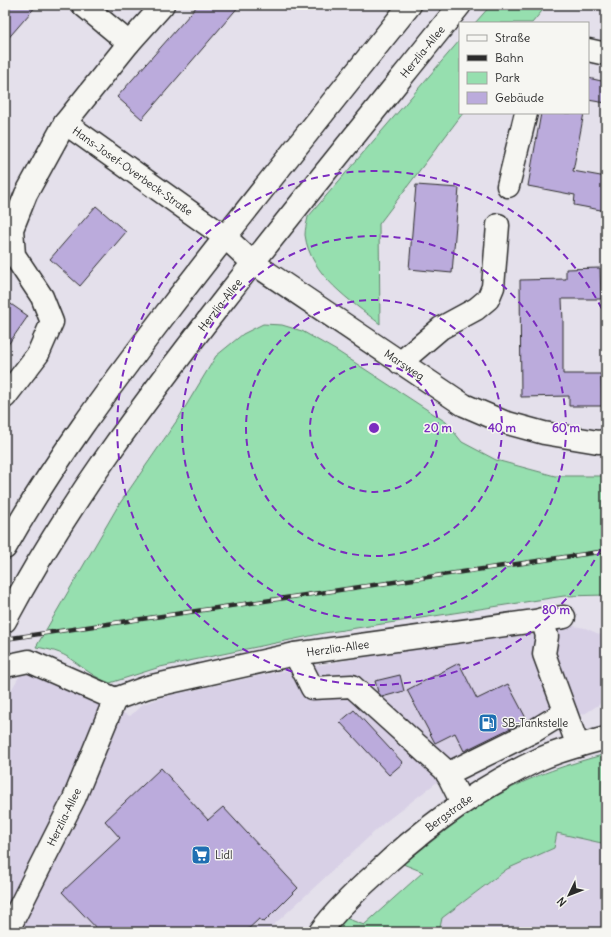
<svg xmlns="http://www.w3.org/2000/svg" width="611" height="937" font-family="Delius,sans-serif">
<rect width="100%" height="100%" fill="#e4e0eb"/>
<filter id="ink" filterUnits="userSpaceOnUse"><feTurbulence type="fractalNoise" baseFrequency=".025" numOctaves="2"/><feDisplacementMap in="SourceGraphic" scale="8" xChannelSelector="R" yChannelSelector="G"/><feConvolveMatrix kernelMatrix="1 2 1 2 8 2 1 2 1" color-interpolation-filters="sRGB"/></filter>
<g filter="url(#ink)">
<!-- built -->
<g fill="#d8d0e6">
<path d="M 574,626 L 585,628 L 606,637 L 606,700 L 586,713 L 541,725 L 459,765 L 384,823 L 266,932 L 5,932 L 5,701 L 20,675 L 33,674 L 67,687 L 75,695 L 130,716 L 143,704 L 167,696 L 263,675 L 405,650 Z"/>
<path d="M 557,833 L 606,844 L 606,932 L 439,932 L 442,918 L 507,869 L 554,848 Z"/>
</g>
<!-- green -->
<g fill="#96dfaf" stroke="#60856d">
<path d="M 491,5 L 547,5 L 532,23 L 475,23 Z"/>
<path d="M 460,40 L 460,113 L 463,113 L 379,224 L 380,324 C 351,301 310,275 305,235 C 305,229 307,222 308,217 Z"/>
<path d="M 263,324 L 282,325 L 302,331 L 337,351 L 446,422 L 462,442 L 496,460 L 555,476 L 606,476 L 606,595 L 564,596 L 324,633 L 160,667 L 110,683 C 95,678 85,669 72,660 C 62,652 48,649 36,647 L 118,506 L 178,419 L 216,356 L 243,334 Z"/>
<path d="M 606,754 L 606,844 L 557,833 L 554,848 L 507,869 L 442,918 L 439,932 L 336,932 L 343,917 L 364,925 L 423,872 L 403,864 C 434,840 465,813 500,794 C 533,775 569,764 606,754 Z"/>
</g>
<!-- building -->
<g fill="#bbabdc" stroke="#2b2b2b">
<path d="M 5,5 L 37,5 L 5,42 Z"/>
<path d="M 198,5 L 240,5 L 142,119 L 117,97 Z"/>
<path d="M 588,78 L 606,82 L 606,103 L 588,100 Z"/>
<path d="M 541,113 L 584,113 L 573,171 L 606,177 L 606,211 L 574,205 L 575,195 L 528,186 Z"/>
<path d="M 416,185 L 459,188 L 452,273 L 409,269 Z"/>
<path d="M 96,206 L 126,232 L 80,286 L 50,259 Z"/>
<path d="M 600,268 L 601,299 L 562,299 L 563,321 L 563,374 L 601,374 L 602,406 L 569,406 L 569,396 L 521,397 L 520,280 L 566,279 L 566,269 Z"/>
<path d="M 5,300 L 28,316 L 5,349 Z"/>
<path d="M 459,663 L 477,699 L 508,684 L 527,720 L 464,751 L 455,733 L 435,743 L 407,690 Z"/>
<path d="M 400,675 L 404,691 L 382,697 L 378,692 L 375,681 Z"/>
<path d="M 354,710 L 403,763 L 389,775 L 340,722 Z"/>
<path d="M 161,768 L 208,820 L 223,807 L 298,888 L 264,922 L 259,919 L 245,932 L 100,932 L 62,892 L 120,838 L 105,821 Z"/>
</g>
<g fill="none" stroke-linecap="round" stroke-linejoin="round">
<defs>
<g id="minor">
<path d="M 83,5 L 129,43"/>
<path d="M 588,50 L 606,54"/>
<path id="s1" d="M 65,123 L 225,237 L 253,263 L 464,405 L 504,422 L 544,433 L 598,442 L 606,441"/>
<path d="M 508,186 L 526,113"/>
<path d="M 400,363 L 441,328 L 476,309 L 488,299 L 493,287 L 498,225"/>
<path d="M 5,397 L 38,354 L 52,322 L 42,297 L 14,255 L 12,229 L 26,194 L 65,123 L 129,43 L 163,5"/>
<path d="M 542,619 L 547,636 L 544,654 L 578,746"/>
<path d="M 295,654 L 312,688 L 352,686 L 446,771 L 462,803"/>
<path d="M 5,666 L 29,661 L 115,699 L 74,799 L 7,932"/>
<path id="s2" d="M 115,699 L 148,687 L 295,654 L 564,617"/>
<path d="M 447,774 L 534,731 L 565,712"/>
<path id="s3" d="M 320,932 C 336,910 354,893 374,875 C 423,828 478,788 540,759 C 560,750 584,744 606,738"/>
</g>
<g id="major">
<path d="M 5,548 C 52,464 109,388 167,312 C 246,209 328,107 410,5"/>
<path id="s4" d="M 5,621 C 67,504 145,401 226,297 C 303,199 382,102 460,5"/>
</g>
</defs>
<!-- minor casing -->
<use href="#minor" stroke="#2b2b2b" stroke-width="25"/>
<!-- major casing -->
<use href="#major" stroke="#2b2b2b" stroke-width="25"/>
<!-- minor -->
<use href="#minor" stroke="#f6f6f2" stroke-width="22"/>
<!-- major -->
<use href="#major" stroke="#f6f6f2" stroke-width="22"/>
<defs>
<path id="rail" d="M 5,639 L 606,551"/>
</defs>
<!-- rail casing -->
<use href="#rail" stroke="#2b2b2b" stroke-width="4.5"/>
<!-- rail -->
<use href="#rail" stroke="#f6f6f2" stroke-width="3" stroke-dasharray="9" stroke-linecap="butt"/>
</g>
</g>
<!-- distance rings -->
<g fill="none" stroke="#7b2cbf" stroke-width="2" stroke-dasharray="7 5">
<circle cx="374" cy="428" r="64"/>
<circle cx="374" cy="428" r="128"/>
<circle cx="374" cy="428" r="192"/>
<path d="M606 539A257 257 0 1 1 606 317"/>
</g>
<!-- icons -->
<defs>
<symbol id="fuel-square" viewBox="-11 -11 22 22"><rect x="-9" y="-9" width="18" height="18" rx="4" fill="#1f6fb2" stroke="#f6f6f2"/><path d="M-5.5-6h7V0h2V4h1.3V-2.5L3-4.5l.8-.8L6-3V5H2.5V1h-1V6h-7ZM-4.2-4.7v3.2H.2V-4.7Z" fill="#fff"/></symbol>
<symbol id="supermarket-square" viewBox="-11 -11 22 22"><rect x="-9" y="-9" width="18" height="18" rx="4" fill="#1f6fb2" stroke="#f6f6f2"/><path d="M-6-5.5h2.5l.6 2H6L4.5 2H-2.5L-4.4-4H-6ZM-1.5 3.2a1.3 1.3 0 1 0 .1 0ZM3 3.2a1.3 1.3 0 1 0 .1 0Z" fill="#fff"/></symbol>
</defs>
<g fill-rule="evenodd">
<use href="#fuel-square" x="477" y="712" width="22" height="22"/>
<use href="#supermarket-square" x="190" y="844" width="22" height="22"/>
</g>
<g text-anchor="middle" stroke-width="3" stroke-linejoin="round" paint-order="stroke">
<!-- street labels -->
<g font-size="11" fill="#2b2b2b" stroke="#f6f6f2">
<text dy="4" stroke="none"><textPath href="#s4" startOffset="707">Herzlia-Allee</textPath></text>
<text dy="4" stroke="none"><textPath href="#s1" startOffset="83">Hans-Josef-Overbeck-Straße</textPath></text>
<text dy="4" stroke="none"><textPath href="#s4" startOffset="383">Herzlia-Allee</textPath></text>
<text dy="4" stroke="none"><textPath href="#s1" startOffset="417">Marsweg</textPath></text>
<text dy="4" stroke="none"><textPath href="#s2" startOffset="229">Herzlia-Allee</textPath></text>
<text dy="4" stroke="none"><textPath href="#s3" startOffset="176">Bergstraße</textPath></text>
<text transform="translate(64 817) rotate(-64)" y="4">Herzlia-Allee</text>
</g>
<!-- poi labels -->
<g font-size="11" fill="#2b2b2b" stroke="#f6f6f2" text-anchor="start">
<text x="502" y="727">SB-Tankstelle</text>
<text x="215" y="859">Lidl</text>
</g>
</g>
<circle cx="374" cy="428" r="6" fill="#7b2cbf" stroke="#f6f6f2" stroke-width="2"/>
<g font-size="12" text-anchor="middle" font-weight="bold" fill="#7b2cbf" stroke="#f6f6f2" stroke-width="3" stroke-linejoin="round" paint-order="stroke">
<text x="438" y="432">20 m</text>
<text x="502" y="432">40 m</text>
<text x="566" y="432">60 m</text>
<text x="556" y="614">80 m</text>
</g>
<!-- margin -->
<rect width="611" height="937" fill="none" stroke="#f6f6f2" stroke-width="20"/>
<rect x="10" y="10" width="591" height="917" fill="none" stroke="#2b2b2b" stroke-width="1.5" filter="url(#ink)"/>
<!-- legend -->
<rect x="459" y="22" width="130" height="92" fill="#f6f6f2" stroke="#a5a5a2"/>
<rect x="467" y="35" width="20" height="6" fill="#f6f6f2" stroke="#a5a5a2"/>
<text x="495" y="42" font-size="12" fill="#2b2b2b">Straße</text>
<rect x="467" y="55" width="20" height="6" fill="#2b2b2b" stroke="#a5a5a2"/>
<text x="495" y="62" font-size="12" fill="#2b2b2b">Bahn</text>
<rect x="467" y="72" width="20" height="12" fill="#96dfaf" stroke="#a5a5a2"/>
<text x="495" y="82" font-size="12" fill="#2b2b2b">Park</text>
<rect x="467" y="92" width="20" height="12" fill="#bbabdc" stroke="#a5a5a2"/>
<text x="495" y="102" font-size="12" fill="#2b2b2b">Gebäude</text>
<!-- north arrow -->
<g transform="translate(569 895) rotate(227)" stroke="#f6f6f2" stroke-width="3" paint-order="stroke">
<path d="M0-3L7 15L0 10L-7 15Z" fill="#2b2b2b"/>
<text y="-6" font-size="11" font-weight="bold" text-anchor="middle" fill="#2b2b2b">N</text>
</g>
</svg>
